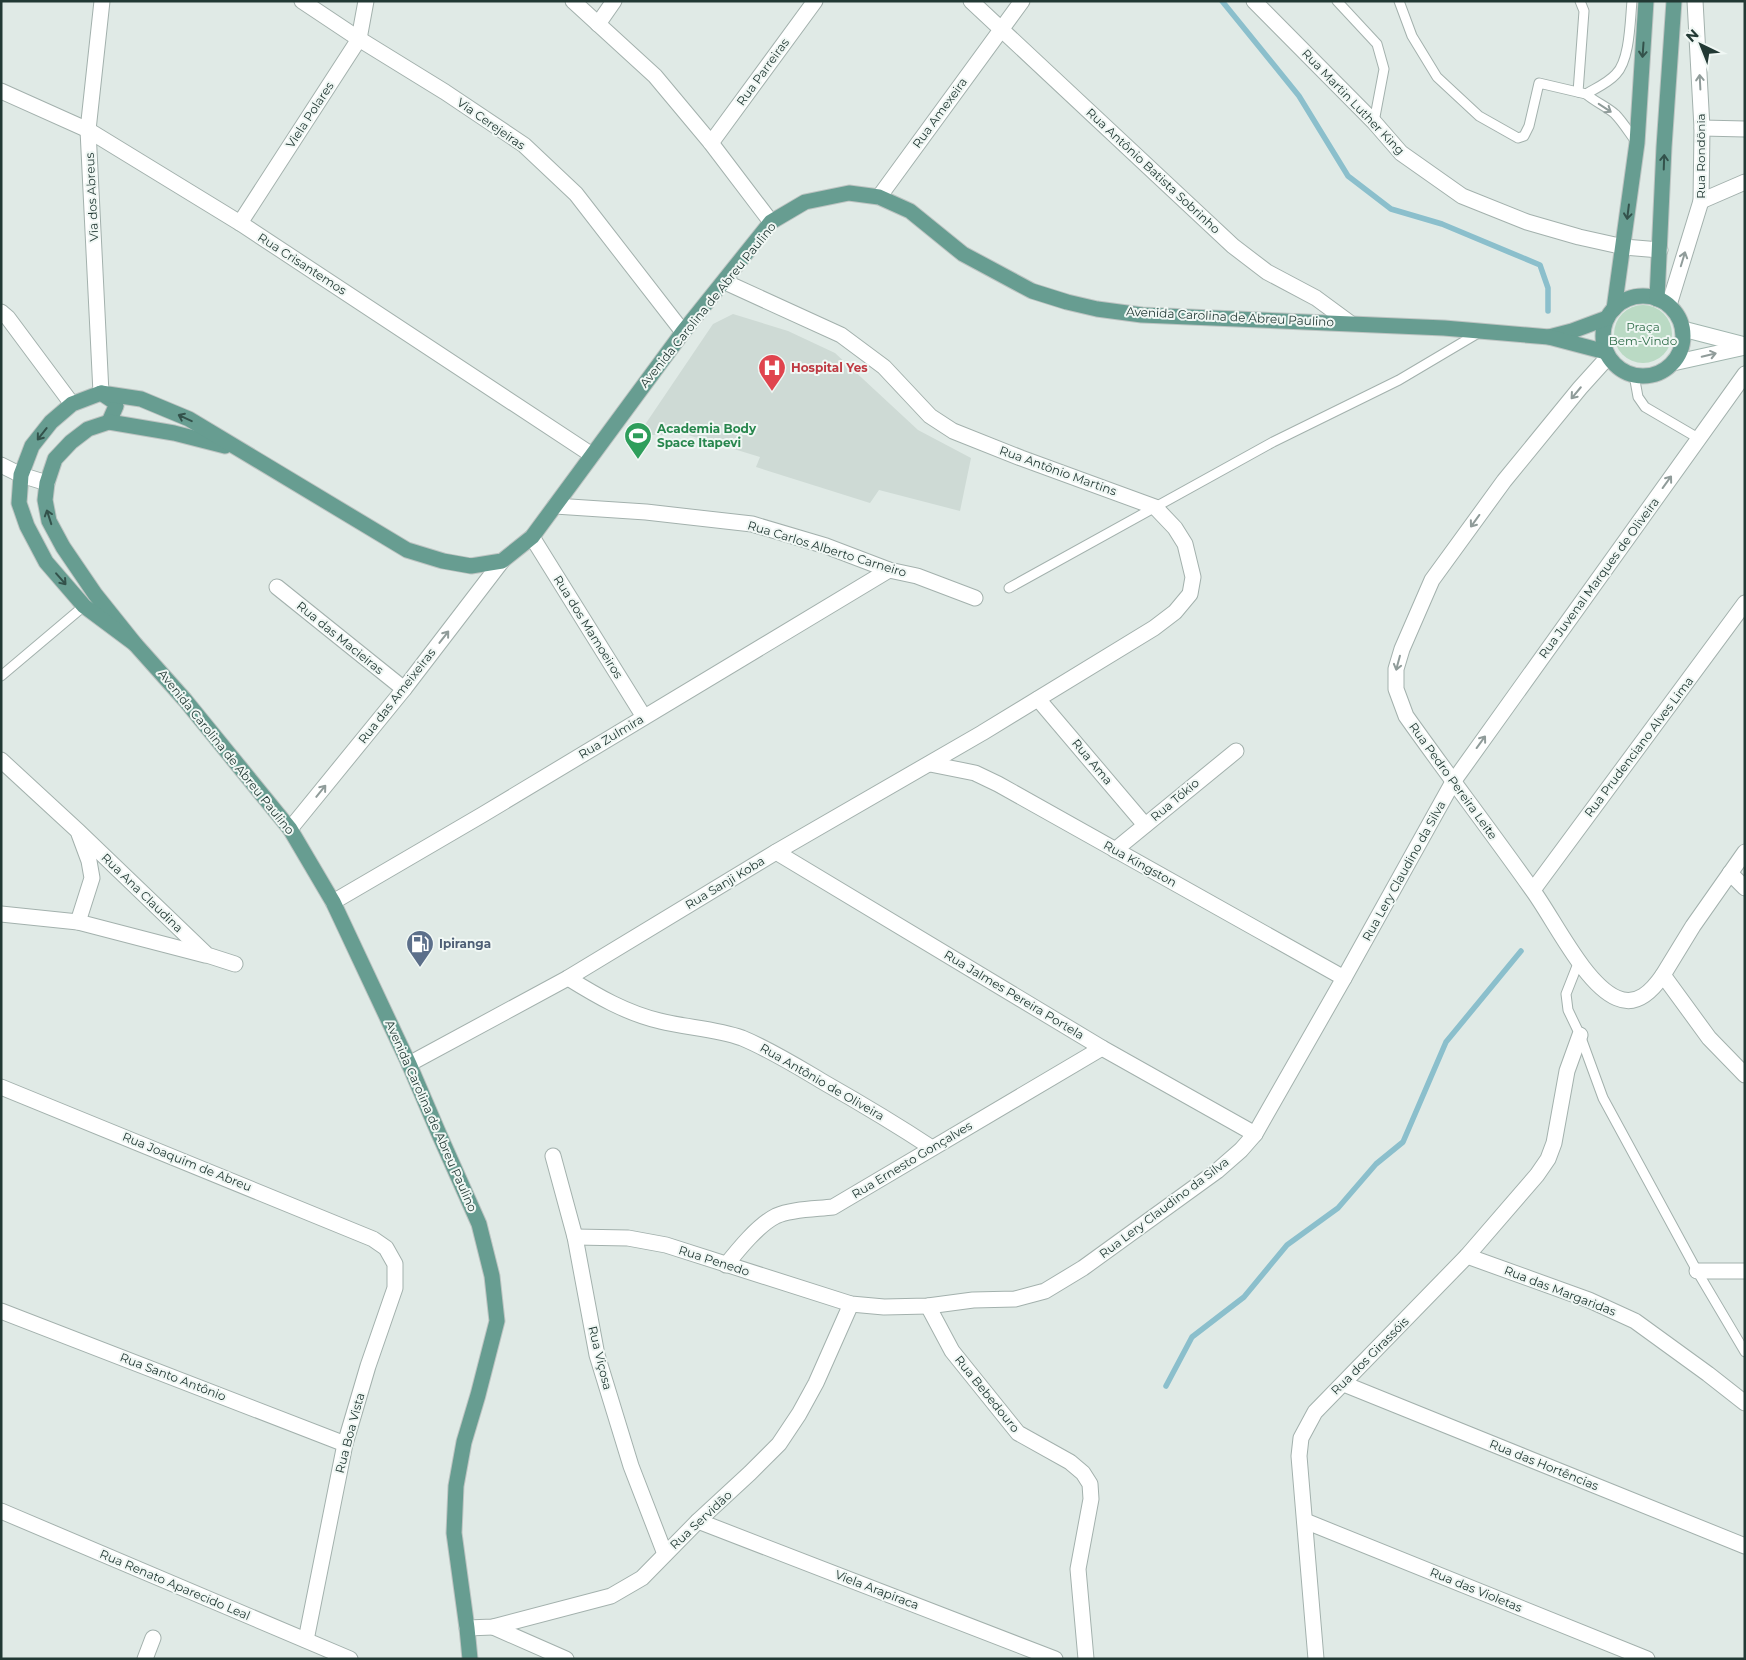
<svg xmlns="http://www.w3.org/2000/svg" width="1746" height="1660" font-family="Montserrat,sans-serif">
<rect width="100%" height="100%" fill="#e0eae6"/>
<!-- built -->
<path fill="#cedad5" d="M 733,314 L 788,331 L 835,353 L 918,430 L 971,458 L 960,511 L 879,490 L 870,503 L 756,467 L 760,457 L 688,435 L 638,435 L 713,324 Z"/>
<!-- green -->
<circle fill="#badac4" cx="1643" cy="334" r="29"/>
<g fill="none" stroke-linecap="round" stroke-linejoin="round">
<!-- stream -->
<g stroke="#8bbfcc" stroke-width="5.5">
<path d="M 1222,1 L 1299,96 L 1348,176 L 1391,209 L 1442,224 L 1540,265 L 1548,288 L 1548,311"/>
<path d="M 1166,1386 L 1192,1337 L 1244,1297 L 1287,1245 L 1338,1208 L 1376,1164 L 1403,1142 L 1446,1042 L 1521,951"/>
</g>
<defs>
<g id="service">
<path d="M 1337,1 L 1377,44 L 1384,69 L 1374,122"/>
<path d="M 1399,1 L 1412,36 L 1437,77 L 1479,116 L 1518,138 L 1524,136 L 1529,126 L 1539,83 L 1586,94"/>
<path d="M 1632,1 C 1630,21 1630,60 1616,74 C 1608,83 1596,88 1586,94 C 1595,102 1606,106 1615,114 C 1623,122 1630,134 1637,143"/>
<path d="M 1578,92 L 1584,11 L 1580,1"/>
<path d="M 1634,375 L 1638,397 L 1645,407 L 1698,438"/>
<path d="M 1009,588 L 1273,442 L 1399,380 L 1480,332"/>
<path d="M 1,676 L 84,606"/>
<path d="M 1579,961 L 1566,994 L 1568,1010 L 1580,1035 L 1603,1098 L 1697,1271 L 1745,1352"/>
</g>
<g id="minor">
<path d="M 302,1 L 359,39 L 445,92 L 524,145 L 576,194 L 683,332"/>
<path d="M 573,1 L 655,76 L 711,143 L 771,222"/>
<path d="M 971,1 L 1233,246 L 1267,272 L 1316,298 L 1350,323"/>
<path d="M 1254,1 L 1374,122 L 1401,153 L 1462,196 L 1527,222 L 1579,237 L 1624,247 L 1660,250"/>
<path d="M 598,24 L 614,1"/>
<path d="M 1,91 L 88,130 L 240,223 L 592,455"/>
<path d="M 1702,128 L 1745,129"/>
<path d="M 711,143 L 815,1"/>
<path d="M 879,197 L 1022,1"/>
<path d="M 1701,201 L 1745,182"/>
<path d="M 240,223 L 359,39 L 366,1"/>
<path d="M 1669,305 L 1701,201 L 1702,128 L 1695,1"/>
<path d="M 1,312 L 8,318 L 72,404"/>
<path d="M 1608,357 L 1580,388 L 1504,481 L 1432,580 L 1402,649 L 1396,669 L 1396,689 L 1406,716 C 1447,774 1490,830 1531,888 C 1553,917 1584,984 1617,998 C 1637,1007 1652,991 1663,975"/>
<path d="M 101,393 L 88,130 L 102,1"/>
<path d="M 555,506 L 646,512 L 752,524 L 826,546 L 889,570 L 917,576 L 975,598"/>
<path d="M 532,537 L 644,717"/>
<path d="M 277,587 L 404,689"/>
<path d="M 1038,699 L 1145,825"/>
<path d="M 1,760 L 78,831 L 207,955 L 235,964"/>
<path d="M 930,764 L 975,773 L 998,784 L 1344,978"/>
<path d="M 290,829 L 404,689 L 502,561"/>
<path d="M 1115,850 L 1236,751"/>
<path d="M 776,852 L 1102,1048 L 1255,1134"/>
<path d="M 1745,852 L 1693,926 L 1663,975 L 1709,1038 L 1745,1075"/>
<path d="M 1730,873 L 1745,888"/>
<path d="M 1533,890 L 1745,603"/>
<path d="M 333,902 L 482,815 L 889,570"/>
<path d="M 1,914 L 78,922 L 205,955"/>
<path d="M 78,922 L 92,878 L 89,861 L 79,834"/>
<path d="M 568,978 C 597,996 626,1013 660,1021 C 687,1028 715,1028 742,1038 C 771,1050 798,1067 825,1083 C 862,1104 897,1125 932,1148"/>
<path d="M 409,1064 L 568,978 L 776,852 L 982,733 L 1154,628 L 1175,612 L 1190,594 L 1193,577 L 1185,544 L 1175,528 L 1155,507 L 1021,458 L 953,431 L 930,416 L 884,367 L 841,335 L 725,282"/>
<path d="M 1,1087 L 373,1239 L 386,1248 L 395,1264 L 395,1288 L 368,1366 L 345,1444 L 306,1640"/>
<path d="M 553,1156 L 575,1237 L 597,1355 L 631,1466 L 665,1554"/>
<path d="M 575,1237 L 628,1238 L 666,1245 L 851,1304 L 884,1307 L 928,1306 L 973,1300 L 1015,1299 L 1045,1291 L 1083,1268 L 1217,1171 L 1241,1150 L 1255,1134 L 1344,978 L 1453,782 L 1745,374"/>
<path d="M 726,1265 C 738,1250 758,1225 776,1216 C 791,1209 816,1209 833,1207 L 1102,1048"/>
<path d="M 1697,1271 L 1745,1271"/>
<path d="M 928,1306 L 952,1351 L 1018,1433 L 1070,1462 L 1083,1473 L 1090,1484 L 1091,1499 L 1078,1569 L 1086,1659"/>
<path d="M 1,1311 L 345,1444"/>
<path d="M 1344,1384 L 1745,1546"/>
<path d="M 1,1511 L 350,1659"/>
<path d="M 698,1521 L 1055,1659"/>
<path d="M 1305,1521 L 1647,1659"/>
<path d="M 493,1627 L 566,1659"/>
<path d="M 467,1628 L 493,1627 L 611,1596 L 642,1578 L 698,1521 L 750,1473 L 779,1444 L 799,1414 L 816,1383 L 851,1304"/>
<path d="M 145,1659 L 153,1638"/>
<path d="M 1316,1659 L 1299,1456 L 1301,1438 L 1315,1412 L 1467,1256 L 1537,1175 L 1548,1159 L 1554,1143 L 1567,1071 L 1580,1035"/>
</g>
<g id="tertiary">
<path d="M 1,465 L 21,475 L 47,483"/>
<path d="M 1467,1256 L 1589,1300 L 1635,1321 L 1708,1374 L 1745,1403"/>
</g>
<g id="secondary">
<path d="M 1683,329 L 1745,345"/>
<path d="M 1673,363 L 1745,347"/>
</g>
<g id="primary">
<circle cx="1643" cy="336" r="40"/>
<path d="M 1657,299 L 1664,147 L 1674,1"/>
<path d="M 1614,309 L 1637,143 L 1646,1"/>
<path d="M 1549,337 L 1572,331 L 1607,318"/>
<path d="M 101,393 L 113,401 L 116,406 L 109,422"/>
<path d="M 225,446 L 174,433 L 109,422 L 88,429 L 71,442 L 55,459 L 47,483 L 45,500 L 49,521 L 63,547 L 95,594 L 135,644 L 185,700 L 290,829 L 333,902 L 409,1064 L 439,1134 L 479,1224 L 492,1276 L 497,1321 L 478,1395 L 464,1442 L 456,1486 L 454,1533 L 467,1628 L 470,1659"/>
<path d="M 135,644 L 84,606 L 46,562 L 27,526 L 19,503 L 21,475 L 32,446 L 51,422 L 72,404 L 101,393 L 141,399 L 189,419 L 407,550 L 443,561 L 471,566 L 502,561 L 532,537 L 683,332 L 771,222 L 805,202 L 849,193 L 879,197 L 910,211 L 963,254 L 1032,291 L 1067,302 L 1097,309 L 1142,315 L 1444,328 L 1549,337 L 1606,352"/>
</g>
</defs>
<!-- service casing -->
<use href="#service" stroke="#a3b1ad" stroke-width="11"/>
<!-- minor casing -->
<use href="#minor" stroke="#a3b1ad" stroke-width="17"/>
<!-- tertiary casing -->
<use href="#tertiary" stroke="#a3b1ad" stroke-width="17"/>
<!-- secondary casing -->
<use href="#secondary" stroke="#a0b5ae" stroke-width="17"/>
<!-- primary casing -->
<use href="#primary" stroke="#bdc4c2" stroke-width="17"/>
<!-- service -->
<use href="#service" stroke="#fff" stroke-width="9"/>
<!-- minor -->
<use href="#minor" stroke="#fff" stroke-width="15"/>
<!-- tertiary -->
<use href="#tertiary" stroke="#fff" stroke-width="15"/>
<!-- secondary -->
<use href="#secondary" stroke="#fff" stroke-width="15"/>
<!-- primary -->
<use href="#primary" stroke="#679d91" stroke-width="15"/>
</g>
<!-- one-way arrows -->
<defs><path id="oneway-shaft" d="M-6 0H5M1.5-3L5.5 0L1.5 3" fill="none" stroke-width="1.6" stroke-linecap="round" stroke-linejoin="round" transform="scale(1.25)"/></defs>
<g stroke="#33524b">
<use href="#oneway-shaft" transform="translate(1643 50) rotate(94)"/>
<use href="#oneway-shaft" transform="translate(1664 162) rotate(-88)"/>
<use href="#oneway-shaft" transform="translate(1628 212) rotate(97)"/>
<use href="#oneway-shaft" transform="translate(185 418) rotate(-155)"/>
<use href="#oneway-shaft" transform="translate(42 434) rotate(128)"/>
<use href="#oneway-shaft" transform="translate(49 517) rotate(-108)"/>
<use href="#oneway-shaft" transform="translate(61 579) rotate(49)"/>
</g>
<g stroke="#909c9a">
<use href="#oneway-shaft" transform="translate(1700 82) rotate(-93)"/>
<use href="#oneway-shaft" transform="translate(1605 108) rotate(33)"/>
<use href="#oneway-shaft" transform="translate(1683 259) rotate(-73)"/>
<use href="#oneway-shaft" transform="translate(1709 355) rotate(-13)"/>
<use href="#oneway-shaft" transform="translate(1576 393) rotate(130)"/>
<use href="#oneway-shaft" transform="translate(1667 482) rotate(-54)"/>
<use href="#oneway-shaft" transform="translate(1475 521) rotate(126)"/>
<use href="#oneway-shaft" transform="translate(444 637) rotate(-52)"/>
<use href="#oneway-shaft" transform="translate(1398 663) rotate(105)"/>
<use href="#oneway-shaft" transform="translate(1481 742) rotate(-54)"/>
<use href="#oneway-shaft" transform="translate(321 791) rotate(-51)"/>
</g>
<!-- icons -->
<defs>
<symbol id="hospital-pin" viewBox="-11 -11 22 30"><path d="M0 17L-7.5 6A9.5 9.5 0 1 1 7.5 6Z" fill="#e0444e" stroke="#f0f7f4"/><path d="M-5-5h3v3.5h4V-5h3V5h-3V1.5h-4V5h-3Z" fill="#fff"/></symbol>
<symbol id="stadium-pin" viewBox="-11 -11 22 30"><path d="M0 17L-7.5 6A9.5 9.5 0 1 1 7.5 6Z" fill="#2e9e5b" stroke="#f0f7f4"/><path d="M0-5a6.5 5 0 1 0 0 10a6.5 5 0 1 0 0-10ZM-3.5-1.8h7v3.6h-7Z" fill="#fff"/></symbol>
<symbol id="fuel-pin" viewBox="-11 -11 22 30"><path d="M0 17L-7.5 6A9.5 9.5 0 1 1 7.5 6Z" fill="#5c6f8a" stroke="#f0f7f4"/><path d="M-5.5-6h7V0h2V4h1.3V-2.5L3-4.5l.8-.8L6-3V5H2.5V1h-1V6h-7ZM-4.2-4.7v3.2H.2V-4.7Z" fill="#fff"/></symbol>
</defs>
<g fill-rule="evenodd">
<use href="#hospital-pin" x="756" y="352" width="32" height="43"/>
<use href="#stadium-pin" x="622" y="420" width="32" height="43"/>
<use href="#fuel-pin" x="404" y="928" width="32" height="43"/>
</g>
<g text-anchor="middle" stroke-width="4" stroke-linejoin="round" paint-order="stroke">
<!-- street labels -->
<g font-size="12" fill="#223934" stroke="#f0f7f4">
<text transform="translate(763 72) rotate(-54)" y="4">Rua Parreiras</text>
<text transform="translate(1353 102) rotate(46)" y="4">Rua Martin Luther King</text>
<text transform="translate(940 113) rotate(-54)" y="4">Rua Amexeira</text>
<text transform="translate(310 115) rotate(-57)" y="4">Viela Polares</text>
<text transform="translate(491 124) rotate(35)" y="4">Via Cerejeiras</text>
<text transform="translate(1701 156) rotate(-90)" y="4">Rua Rondônia</text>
<text transform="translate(1153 171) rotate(43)" y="4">Rua Antônio Batista Sobrinho</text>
<text transform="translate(92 197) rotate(-93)" y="4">Via dos Abreus</text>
<text transform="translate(302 264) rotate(33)" y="4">Rua Crisantemos</text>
<text transform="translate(708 305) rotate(-51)" y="4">Avenida Carolina de Abreu Paulino</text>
<text transform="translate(1230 317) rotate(3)" y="4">Avenida Carolina de Abreu Paulino</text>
<text transform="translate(1058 471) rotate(20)" y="4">Rua Antônio Martins</text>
<text transform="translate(827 549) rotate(17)" y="4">Rua Carlos Alberto Carneiro</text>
<text transform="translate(1599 578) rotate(-54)" y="4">Rua Juvenal Marques de Oliveira</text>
<text transform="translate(588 627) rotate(58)" y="4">Rua dos Mamoeiros</text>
<text transform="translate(340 638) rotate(39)" y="4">Rua das Macieiras</text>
<text transform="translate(397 696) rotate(-52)" y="4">Rua das Ameixeiras</text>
<text transform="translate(611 737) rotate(-31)" y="4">Rua Zulmira</text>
<text transform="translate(1639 747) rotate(-53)" y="4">Rua Prudenciano Alves Lima</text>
<text transform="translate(226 752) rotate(51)" y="4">Avenida Carolina de Abreu Paulino</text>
<text transform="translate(1092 762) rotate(50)" y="4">Rua Ama</text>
<text transform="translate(1453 781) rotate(54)" y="4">Rua Pedro Pereira Leite</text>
<text transform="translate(1175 800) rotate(-40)" y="4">Rua Tókio</text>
<text transform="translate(1140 864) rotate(29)" y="4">Rua Kingston</text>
<text transform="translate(1404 871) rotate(-61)" y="4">Rua Lery Claudino da Silva</text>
<text transform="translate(725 883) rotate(-31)" y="4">Rua Sanji Koba</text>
<text transform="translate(142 893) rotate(44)" y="4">Rua Ana Claudina</text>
<text transform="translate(1014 995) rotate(31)" y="4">Rua Jalmes Pereira Portela</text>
<text transform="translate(822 1082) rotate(30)" y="4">Rua Antônio de Oliveira</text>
<text transform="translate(431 1116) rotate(66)" y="4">Avenida Carolina de Abreu Paulino</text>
<text transform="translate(912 1160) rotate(-31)" y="4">Rua Ernesto Gonçalves</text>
<text transform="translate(187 1162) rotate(22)" y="4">Rua Joaquim de Abreu</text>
<text transform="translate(1164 1208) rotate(-37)" y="4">Rua Lery Claudino da Silva</text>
<text transform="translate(714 1261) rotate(18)" y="4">Rua Penedo</text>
<text transform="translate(1560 1291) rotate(21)" y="4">Rua das Margaridas</text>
<text transform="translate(1370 1356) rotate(-45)" y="4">Rua dos Girassóis</text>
<text transform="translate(600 1358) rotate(76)" y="4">Rua Viçosa</text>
<text transform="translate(173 1377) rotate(21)" y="4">Rua Santo Antônio</text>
<text transform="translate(987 1394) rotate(51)" y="4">Rua Bebedouro</text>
<text transform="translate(350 1433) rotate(-75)" y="4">Rua Boa Vista</text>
<text transform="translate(1544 1465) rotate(22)" y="4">Rua das Hortências</text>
<text transform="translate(701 1520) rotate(-43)" y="4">Rua Servidão</text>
<text transform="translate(175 1585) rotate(23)" y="4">Rua Renato Aparecido Leal</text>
<text transform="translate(877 1590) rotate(21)" y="4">Viela Arapiraca</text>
<text transform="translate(1476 1590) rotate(22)" y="4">Rua das Violetas</text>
</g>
<!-- park labels -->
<g font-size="12" fill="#2f6d49" stroke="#f0f7f4">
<text x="1643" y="331">Praça<tspan x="1643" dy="14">Bem-Vindo</tspan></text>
</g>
<!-- health labels -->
<g font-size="12" font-weight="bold" fill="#be3a42" stroke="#f0f7f4" text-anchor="start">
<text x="791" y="372">Hospital Yes</text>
</g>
<!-- leisure labels -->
<g font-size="12" font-weight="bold" fill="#27864d" stroke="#f0f7f4" text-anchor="start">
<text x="657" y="433">Academia Body<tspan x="657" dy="14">Space Itapevi</tspan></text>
</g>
<!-- service labels -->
<g font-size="12" font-weight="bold" fill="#4e5e75" stroke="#f0f7f4" text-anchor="start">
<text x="439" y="948">Ipiranga</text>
</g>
</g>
<!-- border -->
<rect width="1746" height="1660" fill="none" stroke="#223934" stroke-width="5"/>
<!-- north arrow -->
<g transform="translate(1701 45) rotate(317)" stroke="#f0f7f4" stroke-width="4" paint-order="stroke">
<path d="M0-4L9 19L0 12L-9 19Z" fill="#223934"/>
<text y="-8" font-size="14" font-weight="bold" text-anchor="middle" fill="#223934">N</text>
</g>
</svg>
